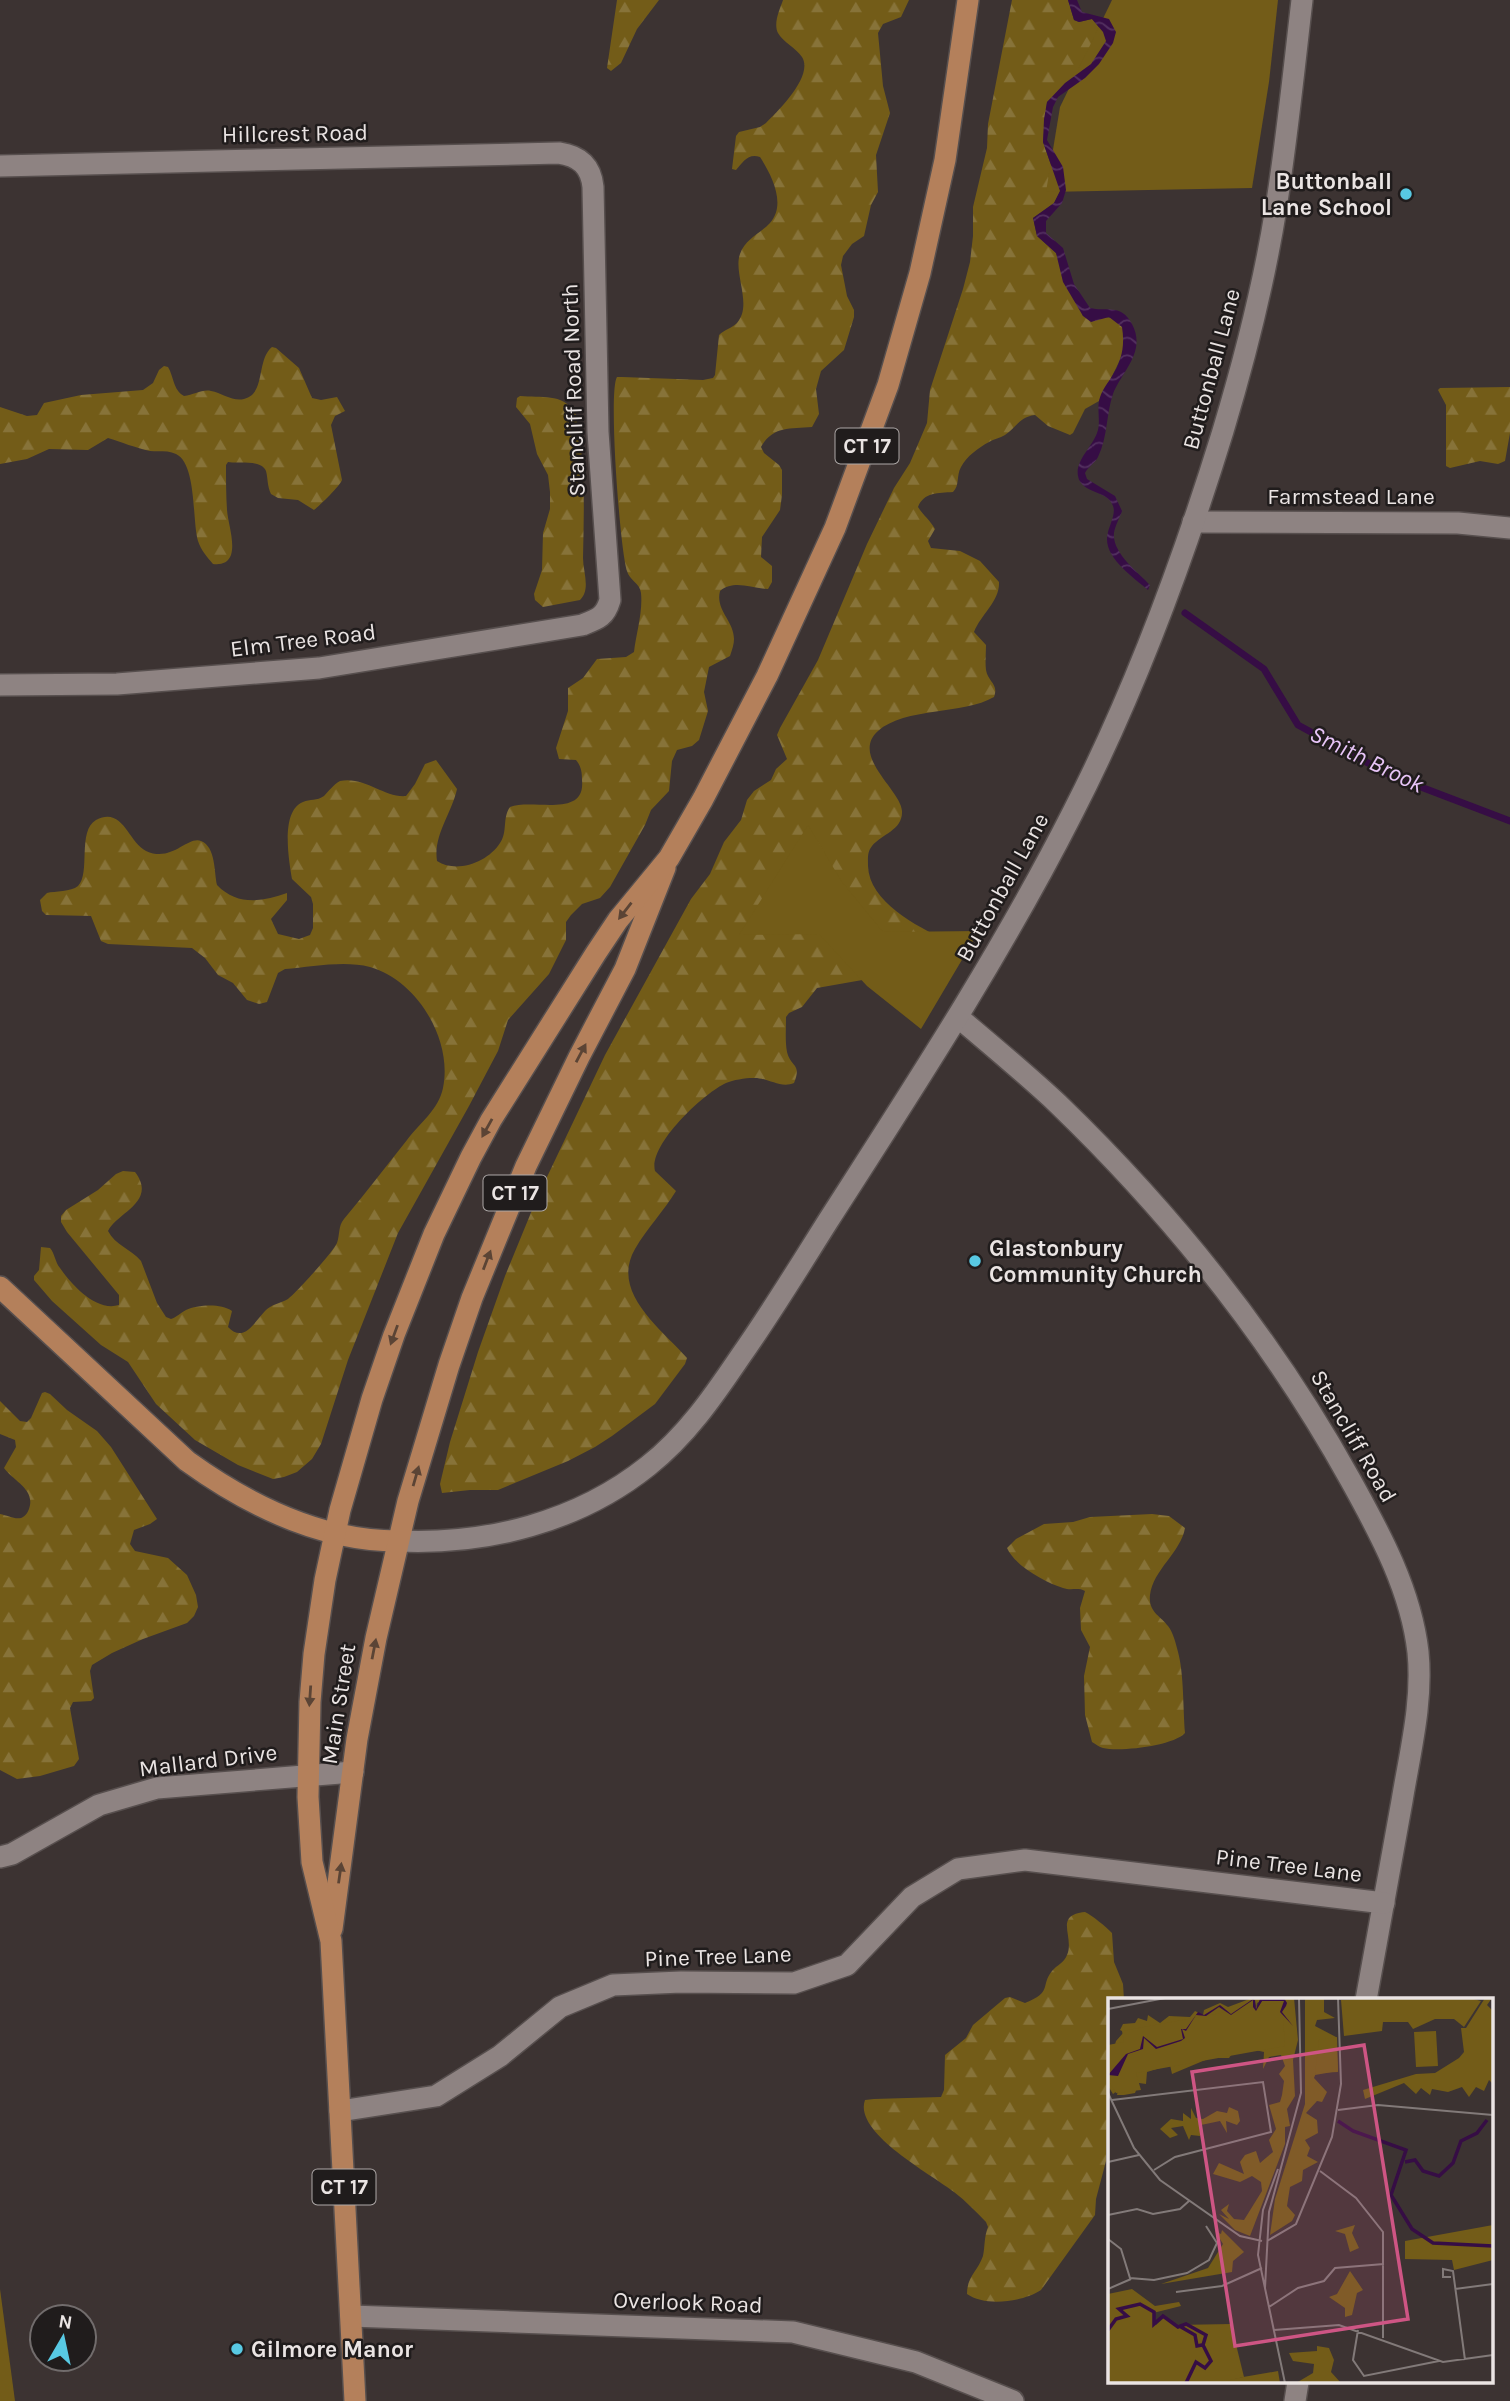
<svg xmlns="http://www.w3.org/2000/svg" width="1510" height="2401" font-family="Karla,sans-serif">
<defs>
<pattern id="forest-firs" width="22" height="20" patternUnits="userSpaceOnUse" patternTransform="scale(1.75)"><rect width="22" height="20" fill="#735c18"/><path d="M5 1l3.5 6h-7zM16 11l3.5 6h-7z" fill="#877339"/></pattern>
<pattern id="water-waves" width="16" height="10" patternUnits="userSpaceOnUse" patternTransform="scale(1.75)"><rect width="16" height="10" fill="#360d45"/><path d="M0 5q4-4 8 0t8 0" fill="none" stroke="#533060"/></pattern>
</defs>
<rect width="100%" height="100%" fill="#3c3332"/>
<!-- forest -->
<g fill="url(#forest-firs)">
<path d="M 617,0 L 659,0 L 637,29 L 621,63 L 611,71 L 607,68 Z"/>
<path d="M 783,0 L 909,0 L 901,17 L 883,24 L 878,33 L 883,86 L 890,113 L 876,155 L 878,192 L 871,205 L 864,236 L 852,244 L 843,256 L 841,265 L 847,296 L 854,310 L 854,317 L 844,350 L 821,371 L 816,389 L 819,414 L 812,427 C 789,429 773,426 761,447 L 764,453 L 779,465 L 782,470 L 782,495 L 780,510 L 762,537 L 761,557 L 772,566 L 772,582 L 768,589 C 752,589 735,579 720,591 C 715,610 734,621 734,639 C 734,644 732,650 730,656 L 709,667 L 704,692 L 708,711 L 699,740 L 692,746 L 677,750 L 672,761 L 669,791 L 651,810 L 645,825 L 610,887 L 600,898 L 582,904 L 571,915 L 566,922 L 566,940 L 549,974 L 508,1020 L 498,1051 L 469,1106 L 398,1233 L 348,1360 L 321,1444 L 312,1459 L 297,1472 L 284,1477 L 273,1479 L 238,1465 L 195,1440 L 156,1404 L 128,1362 L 101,1345 L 52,1301 L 34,1280 L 34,1276 L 39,1270 L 41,1247 L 50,1248 C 55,1254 55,1262 60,1268 C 72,1285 96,1312 119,1305 L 119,1295 L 67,1232 L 61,1222 L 61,1216 L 66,1210 L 98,1190 L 116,1174 L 123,1171 L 135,1172 C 158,1202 116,1213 108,1231 C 115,1245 131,1249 141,1261 L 157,1303 L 166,1317 L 171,1319 C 177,1317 180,1313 186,1310 C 198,1305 220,1303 232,1311 L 228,1327 C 244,1344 255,1321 265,1311 C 270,1305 281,1303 288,1299 C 296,1293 333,1252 337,1243 C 340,1235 338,1226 344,1219 C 366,1193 386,1166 407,1140 C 419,1124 439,1109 443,1088 C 453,1040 417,980 370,967 C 344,960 311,967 285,969 L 278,973 L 267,1002 L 259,1004 L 247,1000 L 233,983 L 218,975 L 205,958 L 192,948 L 108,944 L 101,941 L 91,916 L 46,915 L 42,911 L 40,900 L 47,893 C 55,891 71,892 78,886 C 91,873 77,831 96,820 C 123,806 128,842 146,851 C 172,863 187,836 201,841 C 216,847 214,872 217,885 C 237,906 262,902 287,893 L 287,900 L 271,919 L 278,934 L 299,939 L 310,935 L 313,928 L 313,904 L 311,897 L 292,879 C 289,861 280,811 303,802 C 310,799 317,801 324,796 C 329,791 333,785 340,781 C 365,776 384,798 406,796 L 415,784 L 425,764 L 436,760 L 457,789 C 452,813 433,835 437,861 C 457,874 488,862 500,843 C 508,832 502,818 510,807 C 532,798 586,819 582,780 C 582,772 581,766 576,760 L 559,759 L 556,748 L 568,711 L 568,688 L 583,678 L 597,659 L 626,657 L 634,652 C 636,634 643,612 641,593 C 640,583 629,580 627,571 C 620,550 608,391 617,377 L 622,377 L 703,380 L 713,378 L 715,375 L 719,335 C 724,330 732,328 737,323 C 753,305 733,273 740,254 C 745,239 761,233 770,223 C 787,204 771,174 760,157 C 748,153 743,162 736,170 L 732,169 L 736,136 L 739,132 L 760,127 L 766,123 C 778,111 814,76 802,57 C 796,48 783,42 778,33 C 773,23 780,9 783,0 Z"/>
<path d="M 1012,0 L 1068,0 L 1074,20 L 1079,22 L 1092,19 L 1103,32 L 1091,64 L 1047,102 L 1043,142 L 1060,191 L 1054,203 L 1033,218 L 1037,236 L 1056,253 L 1083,316 C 1091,317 1103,316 1111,318 C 1146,330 1106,383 1099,401 L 1085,409 L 1073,433 L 1070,435 L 1048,426 L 1035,415 C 1019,417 1017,427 1005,435 C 1000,438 994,439 989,442 C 978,448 967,456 961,467 C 956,476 960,485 953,492 C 938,493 924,492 918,507 C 923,515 930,520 935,529 L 928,541 L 931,548 L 960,551 L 980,561 L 999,582 C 1000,601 981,614 974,632 L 986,645 C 986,653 985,662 986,670 C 988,682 999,684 994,697 C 963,715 905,707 878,731 C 850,756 901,790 902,811 C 903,830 882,834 872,846 C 867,852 868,859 868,866 C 869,902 917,926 945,940 L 868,979 L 817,988 L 802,1007 L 789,1013 L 786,1017 C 786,1029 785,1041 787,1052 C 791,1068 802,1063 794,1083 C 780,1089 767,1077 753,1078 C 745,1078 733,1080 726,1083 C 704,1093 648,1145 655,1171 L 676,1191 C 664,1211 647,1228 635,1249 C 610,1292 661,1329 687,1358 L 685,1364 L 655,1404 L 612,1436 L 595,1447 L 568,1461 L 498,1490 L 470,1490 L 442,1493 L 440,1484 L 450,1442 L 478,1352 L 505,1276 L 537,1198 L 605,1055 L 691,899 L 710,874 L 724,842 L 741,820 L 747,800 L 754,791 L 771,780 L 776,769 L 787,759 L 777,735 L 780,728 L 818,660 L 867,544 L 894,488 L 910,463 L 927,423 L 930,390 L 963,289 L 970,262 L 973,236 L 973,207 L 987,148 L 988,124 Z"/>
<path d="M 272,347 L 276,348 L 299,368 L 312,398 L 321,400 L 337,397 L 345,411 L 335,416 L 331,425 L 342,480 C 340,486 320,505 314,510 L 298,500 L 278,498 L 271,494 C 267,486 268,478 266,471 C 261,459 238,464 228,462 L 226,465 C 226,480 226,496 227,510 C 228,523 235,542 231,555 C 228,563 221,565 213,564 C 207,557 201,550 198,541 C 192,521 197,464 176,454 C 168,450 158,452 150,451 C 136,448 121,442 108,438 L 88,450 L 49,449 L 27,459 L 0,464 L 0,407 L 27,416 L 37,415 L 44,403 L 81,395 L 143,390 L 153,383 L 159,370 L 164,366 L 168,367 C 174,377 173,390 184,396 C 194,395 202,389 211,391 C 222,393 233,402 244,399 C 266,394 256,360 272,347 Z"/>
<path d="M 1510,387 L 1510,433 L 1505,461 L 1498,464 L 1480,461 L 1450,468 L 1446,466 L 1446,405 L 1438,390 L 1440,388 Z"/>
<path d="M 520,396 C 541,398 562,393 575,412 C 586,460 584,510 583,558 C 583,572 591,589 580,600 L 543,607 L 535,600 L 534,594 L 542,570 L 543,533 L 550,509 L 550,492 L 548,475 L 537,454 L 530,424 L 516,407 L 517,398 Z"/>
<path d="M 45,1392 L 50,1394 L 67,1410 L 97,1431 L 111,1447 L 157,1519 L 150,1524 L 134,1530 L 130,1544 L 135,1551 L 168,1558 L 187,1575 L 196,1595 L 198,1607 L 194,1616 L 187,1623 L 143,1639 L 112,1653 L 92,1665 L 90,1671 L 94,1698 L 91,1701 L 73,1702 L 70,1708 L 79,1759 L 74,1766 L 40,1776 L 17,1779 L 0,1770 L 0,1514 C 11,1516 23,1525 29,1509 C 36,1489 13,1481 4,1468 L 16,1447 L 15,1440 L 0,1434 L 0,1401 L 20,1421 L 27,1422 L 31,1418 L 42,1393 Z"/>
<path d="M 1152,1514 L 1169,1516 L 1185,1528 C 1181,1552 1153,1570 1150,1595 C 1148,1612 1161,1616 1168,1626 C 1173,1632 1176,1644 1178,1652 C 1184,1674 1183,1709 1185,1733 C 1173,1746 1120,1752 1103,1748 C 1099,1747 1096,1744 1092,1742 L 1085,1715 L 1084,1676 L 1090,1647 L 1081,1630 L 1080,1608 L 1085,1591 C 1078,1587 1071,1591 1063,1588 C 1045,1582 1015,1566 1007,1548 L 1016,1539 L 1044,1524 L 1073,1522 L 1090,1517 Z"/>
<path d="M 1085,1912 C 1093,1916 1105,1926 1112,1933 L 1114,1962 L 1123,1984 L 1124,2000 L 1109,2000 L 1109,2119 L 1107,2124 L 1106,2161 L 1096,2199 L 1095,2215 L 1041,2290 C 1023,2302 985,2307 967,2294 C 967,2276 978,2271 983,2256 C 985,2246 984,2237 988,2227 L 986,2222 C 976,2212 966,2201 954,2192 C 933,2175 853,2133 865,2100 L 874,2099 L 941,2097 L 944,2090 L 945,2055 L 966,2038 L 973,2025 L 1005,1998 L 1010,1997 L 1025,2003 C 1053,1992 1040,1986 1052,1971 C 1057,1965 1064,1963 1067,1955 C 1075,1937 1053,1915 1085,1912 Z"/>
</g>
<!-- green -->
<g fill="#735c18">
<path d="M 1112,0 L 1278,0 L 1269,82 L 1252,188 L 1046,192 L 1060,107 Z"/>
<path d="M 808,825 L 842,882 L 883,932 L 979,931 L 921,1029 L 867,986 L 819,934 L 739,935 Z"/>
<path d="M 0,2289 L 15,2401 L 0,2401 Z"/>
</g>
<!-- water -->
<path fill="url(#water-waves)" d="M 1068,0 L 1077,0 L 1082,12 L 1109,19 L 1116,32 L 1113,43 L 1099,64 L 1085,78 L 1058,97 L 1053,107 L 1047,140 L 1063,167 L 1066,190 L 1062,203 L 1046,221 L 1046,233 L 1063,248 L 1074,284 L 1090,308 C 1106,312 1121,303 1132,324 C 1147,352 1121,372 1113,394 C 1106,414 1108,437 1098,457 C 1095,463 1088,467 1085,473 L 1087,479 L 1115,496 L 1122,511 C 1120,517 1115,526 1114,533 C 1112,553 1138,572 1150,585 L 1148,590 C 1132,576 1101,556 1108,532 C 1110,524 1116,513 1113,506 C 1108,490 1081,494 1078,476 C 1075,461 1092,447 1097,433 C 1101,423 1097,411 1099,401 C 1101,392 1106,385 1111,378 C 1122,361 1125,346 1122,327 L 1109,317 L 1091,322 L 1083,316 L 1063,282 L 1056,253 L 1037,236 L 1033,218 L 1054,203 L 1060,191 L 1043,142 L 1044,119 L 1047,102 L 1065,83 L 1091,64 L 1106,41 L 1103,32 L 1092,19 L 1079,22 L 1074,20 Z"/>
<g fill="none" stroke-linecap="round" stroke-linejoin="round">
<!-- stream -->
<path stroke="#360d45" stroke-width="7" d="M 1185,613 L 1264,669 L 1298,725 L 1392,776 L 1510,821"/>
<defs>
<g id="minor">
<path d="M 0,166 L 559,153 C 580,156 591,167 593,187 L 598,432 L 610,600 C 605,617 598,619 582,625 L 319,668 L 117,684 L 0,685"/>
<path d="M 1193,522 L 1458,523 L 1510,528"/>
<path d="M 958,1017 C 991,1045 1026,1074 1058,1104 C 1174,1216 1273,1340 1351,1481 C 1381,1535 1411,1591 1418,1652 C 1423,1702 1410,1752 1402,1801 C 1390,1868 1378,1934 1366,2000"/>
<path d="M 398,1541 C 487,1545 578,1522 648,1466 C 686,1436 713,1397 740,1357 C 771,1313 799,1267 828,1221 C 914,1087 1001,954 1073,812 C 1135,691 1183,561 1223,431 C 1245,358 1264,284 1276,208 C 1287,139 1294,69 1302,0"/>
<path d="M 0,1857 L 12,1854 L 99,1805 L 157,1788 L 353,1772"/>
<path d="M 340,2111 L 436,2096 L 500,2056 L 560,2007 L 613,1985 L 681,1982 L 794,1983 L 847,1965 L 912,1897 L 958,1869 L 1025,1860 L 1384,1903"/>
<path d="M 351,2316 L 793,2332 L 916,2362 L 1013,2401"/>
<path d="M 1295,2401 L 1298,2382"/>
</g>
<g id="major">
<path d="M 0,1287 L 187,1461 C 248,1505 321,1541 398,1541"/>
<path d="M 332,1929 L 357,1739 L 376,1638 L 408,1501 L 449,1365 L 472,1298 L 526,1166 L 579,1057 L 625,969 L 665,868"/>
<path d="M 355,2401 L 331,1941 L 312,1862 L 308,1797 L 310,1702 L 314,1654 L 325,1580 L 340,1510 L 372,1399 L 394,1335 L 434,1234 L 471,1157 L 491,1120 L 596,953 L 618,920 L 669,858 L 703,799 L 767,676 L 835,528 L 888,385 L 920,273 L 945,160 L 968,0"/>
</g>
</defs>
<!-- minor casing -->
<use href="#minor" stroke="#574f4e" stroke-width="24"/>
<!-- major casing -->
<use href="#major" stroke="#574f4e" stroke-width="24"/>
<!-- minor -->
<use href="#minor" stroke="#8e8382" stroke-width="21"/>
<!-- major -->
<use href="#major" stroke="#b4805b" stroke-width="21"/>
</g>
<!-- one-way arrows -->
<defs><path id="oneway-solid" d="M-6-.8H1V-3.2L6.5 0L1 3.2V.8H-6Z" transform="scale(1.75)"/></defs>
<g fill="#5b4435">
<use href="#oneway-solid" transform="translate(625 911) rotate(128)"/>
<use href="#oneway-solid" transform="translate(581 1053) rotate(-62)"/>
<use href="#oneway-solid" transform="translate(487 1128) rotate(119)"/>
<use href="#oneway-solid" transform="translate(487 1260) rotate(-69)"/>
<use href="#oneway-solid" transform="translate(394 1335) rotate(110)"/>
<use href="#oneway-solid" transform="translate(416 1476) rotate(-74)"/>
<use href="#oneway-solid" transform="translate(374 1649) rotate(-79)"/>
<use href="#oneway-solid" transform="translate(310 1696) rotate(94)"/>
<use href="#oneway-solid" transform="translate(340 1873) rotate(-82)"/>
</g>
<!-- markers -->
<g fill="#58c9e3" stroke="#201c1c" stroke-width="2.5">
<circle cx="1406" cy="194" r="7"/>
<circle cx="975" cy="1261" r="7"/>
<circle cx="237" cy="2349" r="7"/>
</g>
<g text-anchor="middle" stroke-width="5" stroke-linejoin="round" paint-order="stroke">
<!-- shield labels -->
<g fill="#201c1c" stroke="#ada8a7" stroke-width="2">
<rect x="835.5" y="428.5" width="63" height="35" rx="5"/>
<rect x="483.5" y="1175.5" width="63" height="35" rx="5"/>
<rect x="312.5" y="2169.5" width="63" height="35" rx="5"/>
</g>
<g font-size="21" font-weight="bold" fill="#eae4e3">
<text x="867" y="453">CT 17</text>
<text x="515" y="1200">CT 17</text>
<text x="344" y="2194">CT 17</text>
</g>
<!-- street labels -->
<g font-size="23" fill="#eae4e3" stroke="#201c1c">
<text transform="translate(295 133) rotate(-1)" y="8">Hillcrest Road</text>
<text transform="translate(1211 369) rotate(-75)" y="8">Buttonball Lane</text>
<text transform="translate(573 390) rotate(-92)" y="8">Stancliff Road North</text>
<text x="1351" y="504">Farmstead Lane</text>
<text transform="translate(303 640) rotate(-7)" y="8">Elm Tree Road</text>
<text transform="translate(1002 887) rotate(-61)" y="8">Buttonball Lane</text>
<text transform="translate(1354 1436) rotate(60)" y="8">Stancliff Road</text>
<text transform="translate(338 1704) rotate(-81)" y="8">Main Street</text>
<text transform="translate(208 1760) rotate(-7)" y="8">Mallard Drive</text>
<text transform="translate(1289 1865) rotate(7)" y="8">Pine Tree Lane</text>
<text transform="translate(718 1956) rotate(-2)" y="8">Pine Tree Lane</text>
<text transform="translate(688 2302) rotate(2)" y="8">Overlook Road</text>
</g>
<!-- poi labels -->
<g font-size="23" font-weight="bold" fill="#eae4e3" stroke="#201c1c" text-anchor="start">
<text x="1392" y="189" text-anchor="end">Buttonball<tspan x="1392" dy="26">Lane School</tspan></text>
<text x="989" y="1256">Glastonbury<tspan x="989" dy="26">Community Church</tspan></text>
<text x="251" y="2357">Gilmore Manor</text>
</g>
<!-- water labels -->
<g font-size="24" font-style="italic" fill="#e8c5f8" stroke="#201c1c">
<text transform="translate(1367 759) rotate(26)" y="8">Smith Brook</text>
</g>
</g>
<!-- overview -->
<g transform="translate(1108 1998)">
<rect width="385" height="385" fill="#3c3332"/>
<path d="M 144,0 L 174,0 L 157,1 L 149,5 L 148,11 L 147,4 L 146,12 L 150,9 L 154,3 L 186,0 L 190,42 L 185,62 L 187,98 L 179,111 L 182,128 L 177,129 L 177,146 L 142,238 L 127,232 L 111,216 L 121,221 L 113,212 L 121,206 L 119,213 L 126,221 L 136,222 L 154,193 L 153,184 L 144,178 L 132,184 L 105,176 L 111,165 L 136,176 L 132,164 L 137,157 L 148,153 L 152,165 L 165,154 L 161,142 L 168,131 L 161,107 L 172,104 L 174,97 L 176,83 L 171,76 L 177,68 L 173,57 L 161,59 L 155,71 L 156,54 L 147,52 L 126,53 L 121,60 L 102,60 L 64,76 L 62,67 L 39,74 L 38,86 L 31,85 L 27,95 L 16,97 L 9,97 L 10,92 L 5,96 L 0,88 L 0,73 L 8,43 L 16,34 L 12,32 L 15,26 L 27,25 L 30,20 L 39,23 L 40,17 L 52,25 L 61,18 L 82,19 L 87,13 L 95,17 L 96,12 L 112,5 L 120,9 ZM 197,0 L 216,0 L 216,14 L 227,20 L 209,22 L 207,28 L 228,39 L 230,74 L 208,75 L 206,80 L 219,94 L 214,104 L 209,103 L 198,115 L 209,122 L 210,135 L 197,142 L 202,150 L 199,158 L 210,164 L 195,172 L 194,183 L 182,189 L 179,208 L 187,217 L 184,223 L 162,237 L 167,201 L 197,106 ZM 271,0 L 362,0 L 373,3 L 356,29 L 346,21 L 327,21 L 305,31 L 300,24 L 275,24 L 274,33 L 236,38 L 233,2 ZM 377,0 L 384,0 L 379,7 L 385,13 L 385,86 L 381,82 L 376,93 L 368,89 L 361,99 L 354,89 L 340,94 L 324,91 L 322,97 L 313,90 L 308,96 L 296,85 L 257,101 L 255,92 L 308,76 L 327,75 L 351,60 L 356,54 L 353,30 L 358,30 ZM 121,109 L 130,113 L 132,123 L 129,127 L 118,123 L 119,135 L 112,123 L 93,127 L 92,138 L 83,137 L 81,142 L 75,128 L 63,130 L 70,137 L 62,140 L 52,131 L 63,121 L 75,123 L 75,115 L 83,121 L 83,110 L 88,120 L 95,121 L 109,113 L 119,115 ZM 247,227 L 244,235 L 251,250 L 242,254 L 237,236 L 227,233 ZM 114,232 L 136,254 L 125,263 L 124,274 L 53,286 L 100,270 L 115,246 L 107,233 L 113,236 ZM 242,273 L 255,292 L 249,295 L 244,317 L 237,319 L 237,310 L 221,299 L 229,296 ZM 209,348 L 221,350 L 226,362 L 223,374 L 233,385 L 188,385 L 205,375 L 206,366 L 185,363 L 181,355 L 209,353 Z" fill="#735c18"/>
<path d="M 170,373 L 172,385 L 109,385 L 112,383 Z" fill="#735c18"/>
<path d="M 174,4 L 177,48 L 28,75 L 33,92 L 8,95 L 0,82 L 0,47 L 16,44 L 14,33 ZM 328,33 L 330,68 L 308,69 L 306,34 ZM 229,39 L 230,73 L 207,77 L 211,42 ZM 385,227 L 385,262 L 346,272 L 344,262 L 297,261 L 297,243 ZM 24,291 L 47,308 L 71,304 L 73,308 L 45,315 L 48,327 L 57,319 L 68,327 L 123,326 L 136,379 L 109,385 L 0,385 L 0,296 Z" fill="#735c18"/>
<path d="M 176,0 L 179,5 L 178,8 L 174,14 L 185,28 L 172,14 L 176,3 L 154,3 L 148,13 L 145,9 L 145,2 L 123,17 L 111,9 L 98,18 L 88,17 L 78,33 L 74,31 L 77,40 L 73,43 L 48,51 L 36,40 L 35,51 L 20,56 L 10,78 L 0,77 L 18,56 L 32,51 L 35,38 L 49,49 L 75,41 L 73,31 L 78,31 L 90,14 L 96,17 L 112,7 L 123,16 L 145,1 L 147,2 L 148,11 L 152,1 Z" fill="#360d45"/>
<path fill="none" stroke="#360d45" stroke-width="3.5" d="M 230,123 L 245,133 L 298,152 L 283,197 L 304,231 L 325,245 L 385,248M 297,164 L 307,162 L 315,173 L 331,178 L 345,165 L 353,143 L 369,135 L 379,122M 73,329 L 87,337 L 89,348 L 94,347M 0,332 L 8,321 L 19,318 L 11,311 L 32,306 L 46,314 L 46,326 L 55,318 L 70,329 L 78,326 L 98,337 L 95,347 L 103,363 L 97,370 L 88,364 L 78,385"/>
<path fill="none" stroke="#827a79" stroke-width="2" d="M 0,11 L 57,0M 0,95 L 26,150 L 52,182 L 132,238 L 154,243M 4,102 L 155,84 L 163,134 L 67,159 L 46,172M 230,112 L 270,107 L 385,117M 0,164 L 31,157M 170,171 L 155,212 L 150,257 L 177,385M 212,173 L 248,200 L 275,234 L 275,340M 0,217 L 29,211 L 45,216 L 72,211 L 81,203M 0,241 L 13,251 L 22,280 L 46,282 L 79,275 L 101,262 L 109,245 L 98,228M 159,243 L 188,226 L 224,139 L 233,86 L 230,0M 343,279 L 335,279 L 335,271 L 345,273 L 357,362M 157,290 L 161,214 L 193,95 L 191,0M 0,291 L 23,281M 347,291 L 385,286M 68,294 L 114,288 L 154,270M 161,309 L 190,290 L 216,283 L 227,270 L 276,266M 166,332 L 231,327 L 335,364 L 385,357M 250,332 L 245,362 L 256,378 L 331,363"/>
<path fill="#ce5584" fill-opacity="0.15" stroke="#ce5584" stroke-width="3.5" d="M 256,47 L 300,321 L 127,348 L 84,74 Z"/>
<rect width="385" height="385" fill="none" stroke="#eae4e3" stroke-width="3.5"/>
</g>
<!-- north arrow -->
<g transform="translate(63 2338) rotate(9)"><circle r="33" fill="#201c1c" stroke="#716c6c" stroke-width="2"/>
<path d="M0-5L12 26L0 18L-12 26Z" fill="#58c9e3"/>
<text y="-10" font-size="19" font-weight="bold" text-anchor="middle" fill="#eae4e3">N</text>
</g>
</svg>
